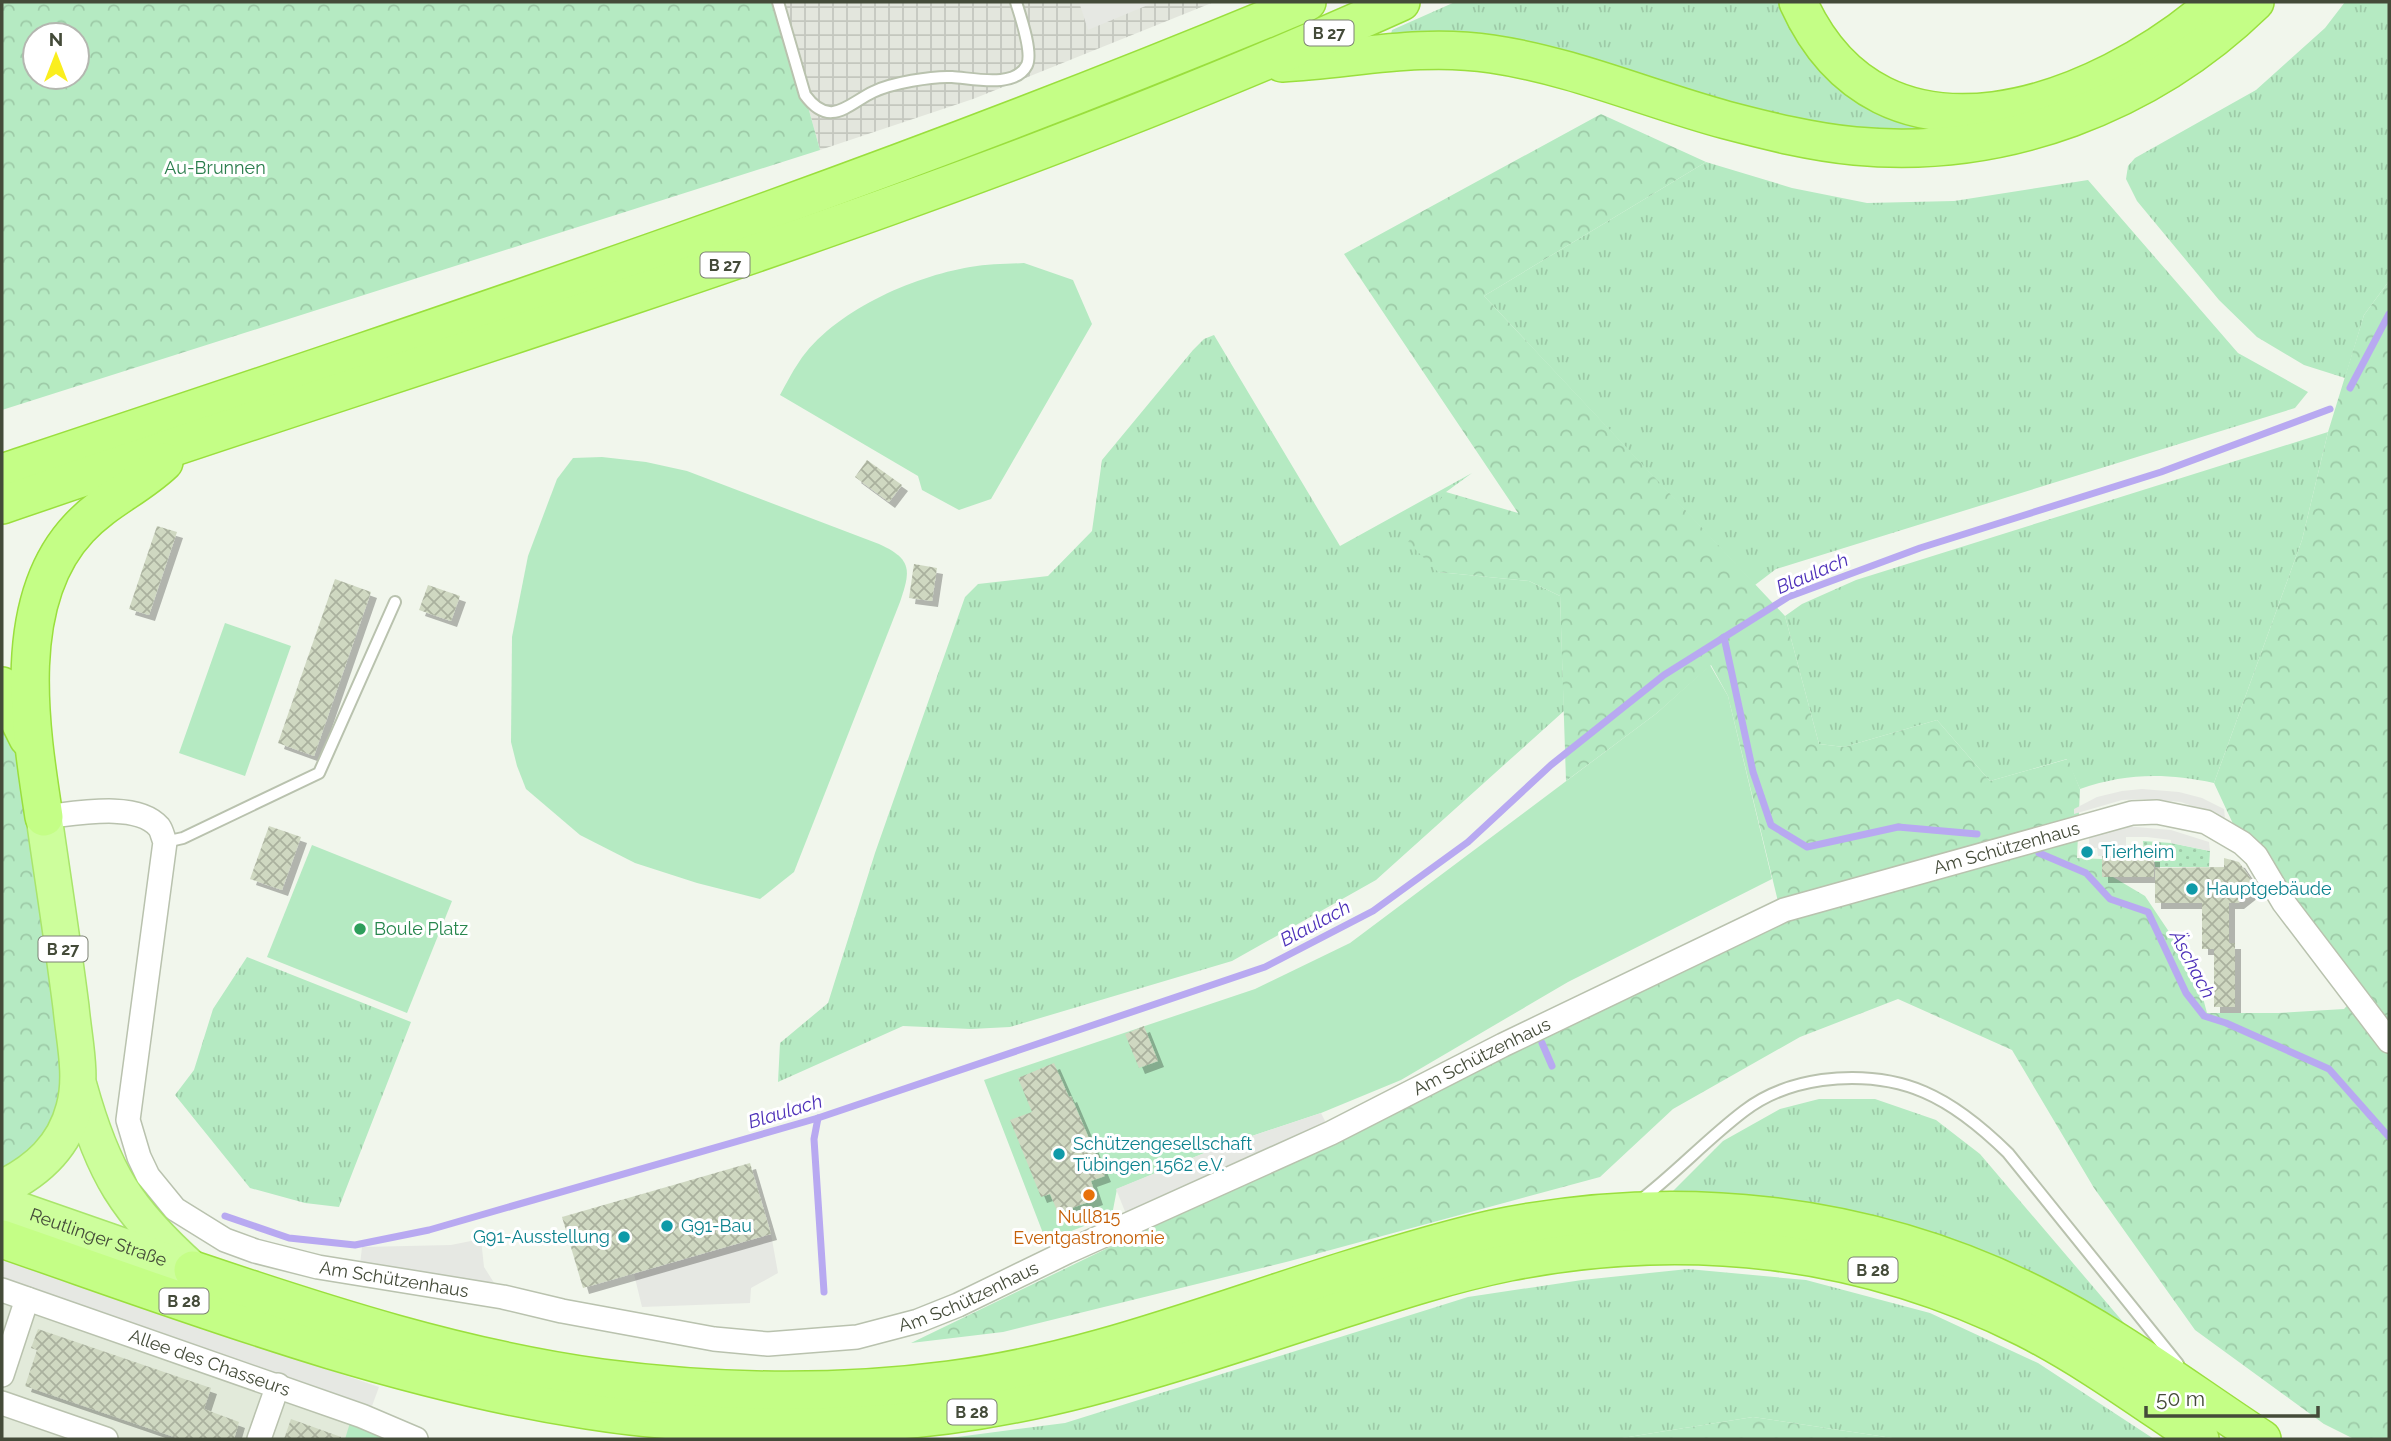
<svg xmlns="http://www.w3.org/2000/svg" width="2391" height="1441" font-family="Raleway,sans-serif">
<defs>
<pattern id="industrial-grid" width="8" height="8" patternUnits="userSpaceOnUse" patternTransform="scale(1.75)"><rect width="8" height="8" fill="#e3e6dd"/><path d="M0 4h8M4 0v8" fill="none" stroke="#c4c7be"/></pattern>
<pattern id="grass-tufts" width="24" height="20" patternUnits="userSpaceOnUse" patternTransform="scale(1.75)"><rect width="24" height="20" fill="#b5eac2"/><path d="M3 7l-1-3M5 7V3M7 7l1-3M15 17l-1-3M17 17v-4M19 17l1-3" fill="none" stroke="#9dcaa7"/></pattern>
<pattern id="forest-crowns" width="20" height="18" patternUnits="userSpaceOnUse" patternTransform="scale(1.75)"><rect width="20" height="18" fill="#b5eac2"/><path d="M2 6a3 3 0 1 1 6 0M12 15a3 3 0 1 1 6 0" fill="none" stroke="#9dcaa7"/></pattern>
<pattern id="garden-dots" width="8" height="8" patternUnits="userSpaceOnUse" patternTransform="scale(1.75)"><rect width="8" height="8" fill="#b5eac2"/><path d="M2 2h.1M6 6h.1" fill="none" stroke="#9dcaa7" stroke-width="1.8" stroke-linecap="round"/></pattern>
<pattern id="building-cross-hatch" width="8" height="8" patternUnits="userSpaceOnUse" patternTransform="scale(1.75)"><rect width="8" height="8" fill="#cfd8c1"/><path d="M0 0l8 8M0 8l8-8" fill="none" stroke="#aab19e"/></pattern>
<filter id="shadow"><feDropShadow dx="6" dy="6" stdDeviation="0" flood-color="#0004"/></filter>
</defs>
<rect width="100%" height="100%" fill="#f1f6ec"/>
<!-- residential -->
<path fill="#e2eada" d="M 2,1290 L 278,1385 L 380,1439 L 2,1439 Z"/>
<!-- industrial -->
<path fill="url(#industrial-grid)" d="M 779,2 L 1214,2 L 973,99 L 820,150 Z"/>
<!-- grass -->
<g fill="url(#grass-tufts)">
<path d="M 1455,2 L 1785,2 L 1933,124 L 1934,134 L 1872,134 L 1394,37 L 1391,34 L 1392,30 Z"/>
<path d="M 2345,2 L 2389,2 L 2389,281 L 2364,315 L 2345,378 L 2304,365 L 2257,337 L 2219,300 L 2137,201 L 2126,179 L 2128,166 L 2135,158 L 2256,90 L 2325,28 Z"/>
<path d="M 1706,162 L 1792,188 L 1867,203 L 1954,201 L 2088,180 L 2238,353 L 2308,392 L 2295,408 L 1776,569 L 1755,585 L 1484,296 Z"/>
<path d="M 1214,335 L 1340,546 L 1472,473 L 1446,492 L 1438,572 L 1529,581 L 1560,596 L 1564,711 L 1376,880 L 1232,961 L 1010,1027 L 971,1029 L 903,1026 L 778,1082 L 780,1043 L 828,1003 L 875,853 L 965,597 L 978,584 L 1048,576 L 1092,531 L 1102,460 L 1193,350 L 1204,339 Z"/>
<path d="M 2328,432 L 2302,540 L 2214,783 C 2165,773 2127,773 2080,789 L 2067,759 L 1990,781 L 1937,720 L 1844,747 L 1819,744 L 1785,616 L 1802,604 L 1856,580 Z"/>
<path d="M 247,957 L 411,1022 L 339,1207 L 305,1203 L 250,1188 L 175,1095 L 194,1070 L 213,1009 Z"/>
<path d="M 1819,1099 L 1875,1099 L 1936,1120 L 1980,1154 L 2141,1343 L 1930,1235 L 1815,1204 L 1671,1193 L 1723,1141 L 1780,1109 Z"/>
<path d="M 1688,1269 L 1806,1280 L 1930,1313 L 2038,1363 L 2154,1439 L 1899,1439 L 1753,1417 L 1616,1439 L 942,1439 L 1065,1423 L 1468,1297 L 1582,1280 Z"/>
<path d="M 353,1413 L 388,1426 L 380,1439 L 345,1439 Z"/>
</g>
<!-- forest -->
<g fill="url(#forest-crowns)" fill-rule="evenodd">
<path d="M 2,2 L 779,2 L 820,150 L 2,410 ZM 35,35 L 77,35 L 77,77 L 35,77 Z"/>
<path d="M 1601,114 L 1706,162 L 1484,296 L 1785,616 L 1819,744 L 1844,747 L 1937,720 L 1990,781 L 2068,759 L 2080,789 L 2077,858 L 2102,859 L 2103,877 L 2113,877 L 2145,896 L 2196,972 L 2207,1013 L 2278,1013 L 2344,1009 L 2356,996 L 2242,843 L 2214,783 L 2302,540 L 2328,432 L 2364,315 L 2389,281 L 2389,1439 L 2354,1439 L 2324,1424 L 2195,1330 L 2094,1188 L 2012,1050 L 1898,999 L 1800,1037 L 1673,1109 L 1600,1177 L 1290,1261 L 1003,1332 L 911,1343 L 1783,922 L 1728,696 L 1711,665 L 1657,713 L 1566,781 L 1560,596 L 1529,581 L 1438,572 L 1408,542 L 1446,492 L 1518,513 L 1344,254 Z"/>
<path d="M 2,686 L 15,712 L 77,1096 L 2,1188 Z"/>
<path d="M 1753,1417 L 1899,1439 L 1616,1439 Z"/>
</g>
<!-- garden -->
<path fill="url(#garden-dots)" d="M 2143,841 L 2171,843 L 2210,851 L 2209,867 L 2155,867 L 2154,856 L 2144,856 Z"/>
<!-- pitch -->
<g fill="#b5eac2">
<path d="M 1024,263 L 1073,280 L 1092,324 L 991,499 L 959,510 L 922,490 L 918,476 L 780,395 C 786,384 792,372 799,362 C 833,311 912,277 970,267 C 988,264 1007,264 1024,263 Z"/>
<path d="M 602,457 L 646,462 L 687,471 L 879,544 C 912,559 911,570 900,602 L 794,872 L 760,899 L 697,883 L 635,863 L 580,835 L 526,789 L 517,766 L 511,742 L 512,637 L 528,556 L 557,479 L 573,458 Z"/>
<path d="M 225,623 L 291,646 L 245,776 L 179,753 Z"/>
<path d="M 1710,665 L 1728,696 L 1772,879 L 1568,982 L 1401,1080 L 1321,1113 L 1219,1147 L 1117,1189 L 1112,1215 L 1046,1241 L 984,1080 L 1255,989 L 1350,943 L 1657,713 Z"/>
<path d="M 312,845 L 452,901 L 407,1013 L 267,957 Z"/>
</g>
<!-- parking -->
<g fill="#e6e8e3">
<path d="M 1079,2 L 1155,2 L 1088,30 Z"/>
<path d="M 2142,789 L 2179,792 L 2202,798 L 2224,809 L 2225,818 L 2181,802 L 2143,799 L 2122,800 L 2074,814 L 2074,809 L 2097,797 L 2122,791 Z"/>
<path d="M 2125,826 L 2171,830 L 2209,842 L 2210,851 L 2171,843 L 2171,840 L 2147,837 L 2126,837 L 2126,856 L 2098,856 L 2097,848 L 2089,848 L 2089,833 Z"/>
<path d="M 1321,1113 L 1331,1133 L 1130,1224 L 1116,1189 L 1219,1147 Z"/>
<path d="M 771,1234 L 778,1273 L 751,1288 L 750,1303 L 642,1307 L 634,1274 Z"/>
<path d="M 481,1239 L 484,1267 L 503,1297 L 359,1274 L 362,1247 L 451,1245 Z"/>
<path d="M 2,1257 L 379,1387 L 372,1406 L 2,1278 Z"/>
</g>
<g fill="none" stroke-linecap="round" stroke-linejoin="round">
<!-- stream -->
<g stroke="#b8a9f1" stroke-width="7">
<path d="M 2350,388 L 2389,314"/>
<path d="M 1724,637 L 1753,772 L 1771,825 L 1807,847 L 1898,827 L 1977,834"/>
<path d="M 2039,853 L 2086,873 L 2110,899 L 2148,912 L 2186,993 L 2204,1016 L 2226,1023 L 2329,1069 L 2389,1137"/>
<path d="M 1542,1043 L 1552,1066"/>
<path d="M 818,1118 L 814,1139 L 824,1292"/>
<path d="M 225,1216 L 289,1238 L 355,1245 L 429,1230 L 818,1118 L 1265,967 L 1373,911 L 1468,842 L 1551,765 L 1664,675 L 1788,597 L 1920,548 L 2161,472 L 2330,409"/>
</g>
</g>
<!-- building -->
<g fill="url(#building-cross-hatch)" filter="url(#shadow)">
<path d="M 867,460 L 902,485 L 889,502 L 855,477 Z"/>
<path d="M 157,526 L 177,532 L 149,615 L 129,609 Z"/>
<path d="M 914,564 L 937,568 L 932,601 L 909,598 Z"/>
<path d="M 335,579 L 371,592 L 314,756 L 278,743 Z"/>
<path d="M 428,585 L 460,596 L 451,621 L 419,610 Z"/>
<path d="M 269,826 L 301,837 L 282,890 L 250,879 Z"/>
<rect x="2102" y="856" width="52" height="21"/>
<path d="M 2224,858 L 2239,862 L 2257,888 L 2238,903 L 2229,903 L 2229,943 L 2235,943 L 2235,1007 L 2214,1007 L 2214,949 L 2202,949 L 2202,903 L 2155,903 L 2155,868 L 2224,867 Z"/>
<path d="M 1144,1026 L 1158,1061 L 1139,1068 L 1125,1034 Z"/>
<path d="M 1054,1063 L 1069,1097 L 1071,1096 L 1105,1176 L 1091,1181 L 1097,1199 L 1058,1213 L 1050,1194 L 1041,1197 L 1010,1120 L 1032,1112 L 1018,1078 Z"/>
<path d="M 750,1163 L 771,1234 L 583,1288 L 562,1217 Z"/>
<path d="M 38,1329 L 211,1388 L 204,1409 L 239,1422 L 234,1439 L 180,1439 L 25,1386 L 37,1350 L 31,1348 Z"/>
<path d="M 291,1419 L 341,1437 L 341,1439 L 284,1439 Z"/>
</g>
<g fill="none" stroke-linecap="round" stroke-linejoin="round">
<defs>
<g id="service">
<path d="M 778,2 L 805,95 C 830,129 848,104 873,92 C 891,83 932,76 952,77 C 972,78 1015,89 1027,65 C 1033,52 1020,15 1016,2"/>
<path d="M 165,842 L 183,838 L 319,773 L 395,602"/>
<path d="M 1638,1202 C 1675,1174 1707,1139 1744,1111 C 1766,1094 1794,1084 1822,1080 C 1903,1070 1952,1098 2008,1153 L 2178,1364"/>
</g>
<g id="minor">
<path id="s1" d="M 44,817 C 74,814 137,801 159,827 C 162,831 163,838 165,842 L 128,1120 L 139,1157 L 148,1176 L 175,1209 L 225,1240 L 255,1251 L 318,1267 L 503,1297 L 562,1311 L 714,1339 L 768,1344 L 857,1337 L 918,1321 L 958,1305 L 1067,1252 L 1331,1133 L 1503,1045 L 1784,910 L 2132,813 L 2157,812 L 2206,822 L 2242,843 L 2256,856 L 2284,903 L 2389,1041"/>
<path id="s2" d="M 2,1290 L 362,1416 L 416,1439"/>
<path d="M 2,1375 L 27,1299"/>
<path d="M 2,1403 L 106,1439"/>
<path d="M 259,1439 L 278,1385"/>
</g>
<g id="primary">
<path d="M 79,1086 C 103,1173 126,1210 193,1270"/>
<path d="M 2,1188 C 37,1171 64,1147 74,1108 C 83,1076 74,1040 71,1007 C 63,944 53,880 44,817"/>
<path id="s3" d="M 2,1204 L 183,1267"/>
</g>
<g id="trunk">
<path d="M 1798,2 C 1882,188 2098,106 2216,2"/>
<path d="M 1282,63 C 1354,59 1420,43 1492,54 C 1573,66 1648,99 1726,120 C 1768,131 1812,142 1855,146 C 2003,160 2149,105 2255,2"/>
<path d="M 2,473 C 440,327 880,181 1307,2"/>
<path d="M 2,505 C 471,344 949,206 1401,2"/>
<path d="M 2,686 L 28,738"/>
<path d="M 44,817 C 30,727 10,601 79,528 C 105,500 138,487 164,462"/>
<path d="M 2,1239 C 193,1305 386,1379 587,1410 C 686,1426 786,1427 886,1421 C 1036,1412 1178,1362 1321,1316 C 1383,1296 1445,1275 1509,1262 C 1687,1227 1862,1247 2025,1328 C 2086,1359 2143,1401 2200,1439"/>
<path d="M 193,1270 C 326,1315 462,1359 602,1378 C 717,1393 834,1395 949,1380 C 1086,1363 1215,1311 1347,1270 C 1395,1255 1444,1240 1493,1229 C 1676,1191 1866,1211 2033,1294 C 2114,1334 2187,1390 2262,1439"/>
</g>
</defs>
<!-- service casing -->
<use href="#service" stroke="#b9c2ae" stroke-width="14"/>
<!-- minor casing -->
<use href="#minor" stroke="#b9c2ae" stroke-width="26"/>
<!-- primary casing -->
<use href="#primary" stroke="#a9e56b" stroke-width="38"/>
<!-- trunk casing -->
<use href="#trunk" stroke="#9adf3d" stroke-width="40"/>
<!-- service -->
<use href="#service" stroke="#fff" stroke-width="10"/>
<!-- minor -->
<use href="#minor" stroke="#fff" stroke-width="23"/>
<!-- primary -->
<use href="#primary" stroke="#cdfe9c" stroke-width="35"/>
<!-- trunk -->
<use href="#trunk" stroke="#c4fe86" stroke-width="37"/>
</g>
<!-- markers -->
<g fill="#0f9aa8" stroke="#fff" stroke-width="2.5">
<circle cx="2087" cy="852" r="7"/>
<circle cx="2192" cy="889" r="7"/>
<circle cx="1059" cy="1154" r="7"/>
<circle cx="667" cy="1226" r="7"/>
<circle cx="624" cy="1237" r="7"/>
</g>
<circle fill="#2e9e5b" stroke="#fff" stroke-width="2.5" cx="360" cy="929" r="7"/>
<circle fill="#e8710a" stroke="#fff" stroke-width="2.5" cx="1089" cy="1195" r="7"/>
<g text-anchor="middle" stroke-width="6" stroke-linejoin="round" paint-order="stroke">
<!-- shield labels -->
<g fill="#fff" stroke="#7c8174" stroke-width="2">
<rect x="1304.5" y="20.5" width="49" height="25" rx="5"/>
<rect x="700.5" y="252.5" width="49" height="25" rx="5"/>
<rect x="38.5" y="936.5" width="49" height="25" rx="5"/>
<rect x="1848.5" y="1257.5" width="49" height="25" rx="5"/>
<rect x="159.5" y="1288.5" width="49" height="25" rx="5"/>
<rect x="947.5" y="1399.5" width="49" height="25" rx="5"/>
</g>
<g font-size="16" font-weight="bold" fill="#444b39">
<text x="1329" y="39">B 27</text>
<text x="725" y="271">B 27</text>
<text x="63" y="955">B 27</text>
<text x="1873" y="1276">B 28</text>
<text x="184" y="1307">B 28</text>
<text x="972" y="1418">B 28</text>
</g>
<!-- park labels -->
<g font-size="18" fill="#2b7e4d" stroke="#fff">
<text x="215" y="174">Au-Brunnen</text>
</g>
<!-- street labels -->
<g font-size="18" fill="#444b39" stroke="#fff">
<text dy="6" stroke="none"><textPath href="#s1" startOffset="2473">Am Schützenhaus</textPath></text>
<text dy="6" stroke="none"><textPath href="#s1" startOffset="1906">Am Schützenhaus</textPath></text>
<text dy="6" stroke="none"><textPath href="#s3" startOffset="102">Reutlinger Straße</textPath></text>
<text dy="6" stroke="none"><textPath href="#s1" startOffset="751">Am Schützenhaus</textPath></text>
<text dy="6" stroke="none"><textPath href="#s1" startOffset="1339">Am Schützenhaus</textPath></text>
<text dy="6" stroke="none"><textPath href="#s2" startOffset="220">Allee des Chasseurs</textPath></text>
</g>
<!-- culture labels -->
<g font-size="18" fill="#0d838f" stroke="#fff" text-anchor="start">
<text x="2101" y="858">Tierheim</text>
<text x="2206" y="895">Hauptgebäude</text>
<text x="1073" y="1150">Schützengesellschaft<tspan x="1073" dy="21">Tübingen 1562 e.V.</tspan></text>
<text x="681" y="1232">G91-Bau</text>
<text x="610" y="1243" text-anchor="end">G91-Ausstellung</text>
</g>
<!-- leisure labels -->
<g font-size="18" fill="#27864d" stroke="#fff" text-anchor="start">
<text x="374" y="935">Boule Platz</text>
</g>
<!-- food labels -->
<g font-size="18" fill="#c56008" stroke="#fff">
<text x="1089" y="1223">Null815<tspan x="1089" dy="21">Eventgastronomie</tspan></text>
</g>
<!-- water labels -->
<g font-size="19" font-style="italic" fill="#4d30b9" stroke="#fff">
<text transform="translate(1812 573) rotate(-23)" y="7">Blaulach</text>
<text transform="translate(1315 923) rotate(-28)" y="7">Blaulach</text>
<text transform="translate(2193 964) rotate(62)" y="7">Äschach</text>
<text transform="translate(785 1111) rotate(-17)" y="7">Blaulach</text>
</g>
</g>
<!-- border -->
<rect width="2391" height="1441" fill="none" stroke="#444b39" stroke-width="7"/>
<!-- north arrow -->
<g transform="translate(56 56)"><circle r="33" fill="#ffffff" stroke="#b4b7b0" stroke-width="2"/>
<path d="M0-5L12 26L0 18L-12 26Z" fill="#faee1e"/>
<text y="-10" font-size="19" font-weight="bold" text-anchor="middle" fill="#444b39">N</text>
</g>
<!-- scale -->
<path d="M2146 1406v10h172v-10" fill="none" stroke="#444b39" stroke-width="3.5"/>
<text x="2156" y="1406" font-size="21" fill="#444b39" stroke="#ffffff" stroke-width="5" paint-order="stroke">50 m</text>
</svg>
